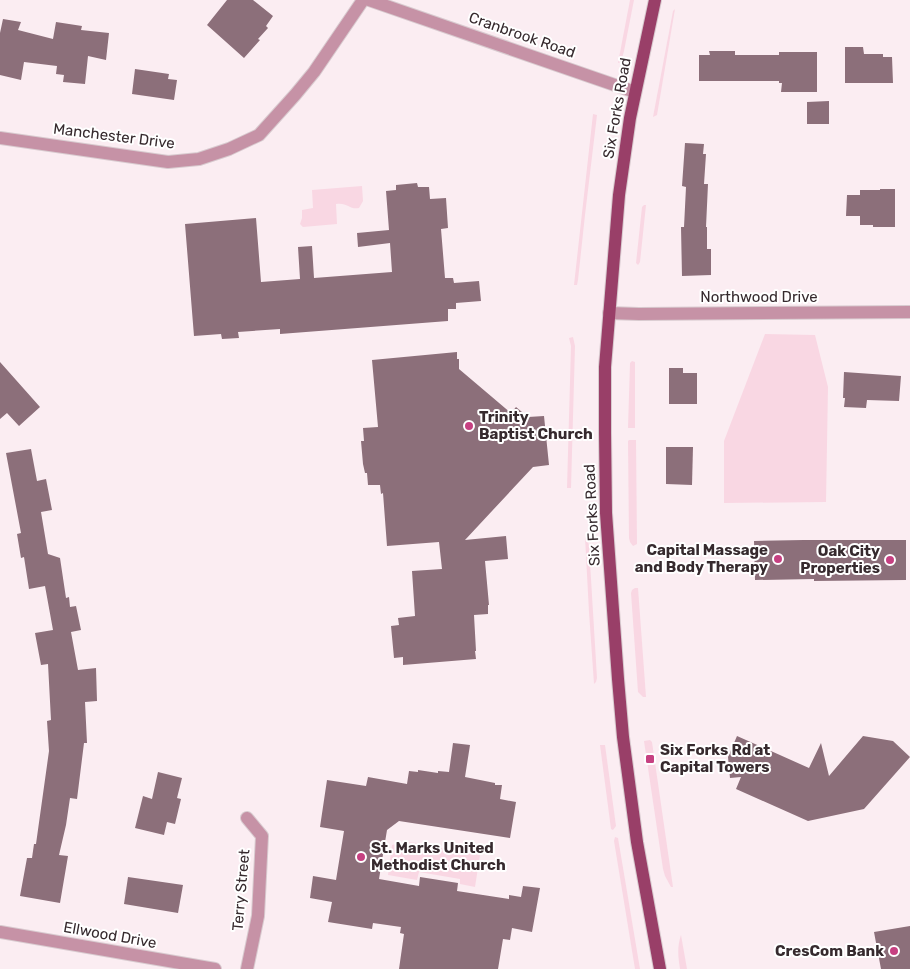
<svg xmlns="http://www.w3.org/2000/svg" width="910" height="969" font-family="Rubik,sans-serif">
<rect width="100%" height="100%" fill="#fbedf2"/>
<!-- green -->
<g fill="#f9d7e3">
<path d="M 630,0 L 634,0 L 624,51 L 621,62 L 618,63 Z"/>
<path d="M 675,9 L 657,115 L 653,117 L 673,11 Z"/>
<path d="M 593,114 L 597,115 L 585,215 L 578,280 L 577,285 L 574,285 Z"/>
<path d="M 362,186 L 363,201 L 359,208 C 350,210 347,202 336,204 L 337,224 L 303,227 L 300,224 L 302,218 L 302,210 L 313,208 L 312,190 Z"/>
<path d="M 644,205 L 646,205 L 640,262 L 638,265 L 636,263 L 642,207 Z"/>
<path d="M 765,334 L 815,335 L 828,387 L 826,502 L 724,503 L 724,441 Z"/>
<path d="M 573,337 L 575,346 L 571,488 L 567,488 L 571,346 L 569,338 Z"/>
<path d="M 632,361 L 635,362 L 635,428 L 628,428 L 630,363 Z"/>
<path d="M 629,440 L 636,440 L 637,544 L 633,546 L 630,542 L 629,538 L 628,441 Z"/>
<path d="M 585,537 L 588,541 L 589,546 L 597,678 L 596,682 L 594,684 L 589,612 Z"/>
<path d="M 635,588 L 638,588 L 646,697 L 643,697 L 638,692 L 631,593 L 632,590 Z"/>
<path d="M 650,740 L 652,742 L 673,887 L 671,887 L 665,876 L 663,869 L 644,741 Z"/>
<path d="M 600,745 L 605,745 L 616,826 L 613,830 L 611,829 Z"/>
<path d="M 615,837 L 618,838 L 640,969 L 635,969 L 614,841 Z"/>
<path d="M 405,842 L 418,843 L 430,847 L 444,848 L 449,852 L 465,852 L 480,855 L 475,887 L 460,884 L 460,879 L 419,872 L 417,880 L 388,875 L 392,845 Z"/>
<path d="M 681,935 L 687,969 L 680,969 C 678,956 677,947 681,935 Z"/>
</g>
<!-- building -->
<g fill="#8c6f7a">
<path d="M 227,0 L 253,0 L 273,16 L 266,26 L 268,28 L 258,39 L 260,40 L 244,58 L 207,25 Z"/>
<path d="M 3,19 L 21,22 L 18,30 L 53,39 L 56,22 L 82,26 L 81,30 L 109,33 L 106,60 L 88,56 L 85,84 L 63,82 L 64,75 L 56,74 L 57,66 L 24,62 L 21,80 L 0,75 L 0,33 Z"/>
<path d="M 845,47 L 863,47 L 864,54 L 883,54 L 883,57 L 892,57 L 893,83 L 845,83 Z"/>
<path d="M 709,51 L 735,51 L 735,55 L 779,55 L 779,52 L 817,52 L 817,92 L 781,92 L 782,83 L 779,83 L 779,81 L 699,81 L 699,55 L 710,55 Z"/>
<path d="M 135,69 L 169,74 L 168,79 L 177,80 L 174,100 L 132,94 Z"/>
<path d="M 829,101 L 829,124 L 807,124 L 807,102 Z"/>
<path d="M 685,143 L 704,144 L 703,154 L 706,154 L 704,184 L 708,184 L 706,227 L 707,227 L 707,249 L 711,249 L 711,275 L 682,276 L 681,227 L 684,227 L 686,187 L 682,186 Z"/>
<path d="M 417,183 L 418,187 L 429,187 L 430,199 L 446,198 L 448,228 L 441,229 L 445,278 L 453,278 L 454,283 L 479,281 L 481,301 L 456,303 L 456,309 L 448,309 L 448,321 L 280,334 L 280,329 L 238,332 L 239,338 L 222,339 L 221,334 L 194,336 L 185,224 L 256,218 L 261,282 L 300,279 L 298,247 L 312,246 L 314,278 L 392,272 L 390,243 L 358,247 L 357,233 L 389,230 L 386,191 L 396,190 L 396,185 Z"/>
<path d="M 880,189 L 895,189 L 895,227 L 873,227 L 873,225 L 860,225 L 860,216 L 846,216 L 847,195 L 860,195 L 860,190 L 880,190 Z"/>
<path d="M 457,352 L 457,359 L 459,359 L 459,369 L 511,413 L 516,407 L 528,417 L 544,416 L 549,465 L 533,467 L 465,540 L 506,536 L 508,559 L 485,561 L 489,605 L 488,605 L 488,614 L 474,615 L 476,651 L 475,651 L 476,659 L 403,665 L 403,657 L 394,658 L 391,626 L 399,625 L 398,618 L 415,616 L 412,571 L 442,569 L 439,542 L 387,546 L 383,493 L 381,494 L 380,485 L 368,485 L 367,473 L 365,473 L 363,464 L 361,441 L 364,441 L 363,428 L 378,427 L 372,360 Z"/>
<path d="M 0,362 L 40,407 L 19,426 L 7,413 L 0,419 Z"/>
<path d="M 669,368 L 683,368 L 683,373 L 697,373 L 697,404 L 669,404 Z"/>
<path d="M 844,372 L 901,376 L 899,401 L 867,400 L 866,408 L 844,407 L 845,398 L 843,398 Z"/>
<path d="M 666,447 L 693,447 L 692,485 L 666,484 Z"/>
<path d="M 31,449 L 37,481 L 46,479 L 52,510 L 41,512 L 48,554 L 60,558 L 66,598 L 69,597 L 70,607 L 76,606 L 81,630 L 71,632 L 78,670 L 96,668 L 97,701 L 85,702 L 87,743 L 84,743 L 77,799 L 70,798 L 66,825 L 59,855 L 68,856 L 60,903 L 20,896 L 27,858 L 32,858 L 34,844 L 36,844 L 49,751 L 47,721 L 51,720 L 48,664 L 41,665 L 35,633 L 53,630 L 45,586 L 29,589 L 24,557 L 21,558 L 17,534 L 21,533 L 6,453 Z"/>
<path d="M 804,540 L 906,540 L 906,580 L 814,581 L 814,579 L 755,580 L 754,541 Z"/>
<path d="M 737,736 L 809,768 L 821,743 L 829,776 L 863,736 L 893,741 L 910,757 L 864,809 L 808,821 L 736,789 L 741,777 L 730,778 L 728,757 Z"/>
<path d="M 453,743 L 470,745 L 465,777 L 495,783 L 495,785 L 502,785 L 500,799 L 516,802 L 510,838 L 399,821 L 387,830 L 379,879 L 419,886 L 420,877 L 458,883 L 457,891 L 509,899 L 509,895 L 521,897 L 523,886 L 540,888 L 532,932 L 512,928 L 510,940 L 503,939 L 498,969 L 399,969 L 404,934 L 400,933 L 401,927 L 373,923 L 372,929 L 328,922 L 332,902 L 310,898 L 313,876 L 336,880 L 344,831 L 320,827 L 327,780 L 366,786 L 368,777 L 407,784 L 409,771 L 418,772 L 418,770 L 438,773 L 438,771 L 449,772 Z"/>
<path d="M 158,772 L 182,778 L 177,798 L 181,799 L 175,824 L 167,822 L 164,835 L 135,828 L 143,796 L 152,799 Z"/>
<path d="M 128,877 L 183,885 L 178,913 L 124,904 Z"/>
<path d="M 910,926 L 910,969 L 881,969 L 874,932 Z"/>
</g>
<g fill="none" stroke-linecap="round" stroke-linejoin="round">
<defs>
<g id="minor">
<path d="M 369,0 L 635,92"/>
<path d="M 0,138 L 168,162 L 199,159 L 229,149 L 259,135 L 295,95 L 314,72 L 363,0"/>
<path d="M 609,313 L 639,314 L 910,312"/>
<path d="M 247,818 L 262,836 L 258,916 L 247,969"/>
<path d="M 0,932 L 215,969"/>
</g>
<path id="major" d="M 655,0 L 630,118 L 619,195 L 605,367 L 605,433 L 606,513 L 618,679 L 623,737 L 637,842 L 660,969"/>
</defs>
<!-- minor casing -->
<use href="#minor" stroke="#d8cacf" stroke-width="14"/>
<!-- major casing -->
<use href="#major" stroke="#d8cacf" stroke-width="14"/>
<!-- minor -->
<use href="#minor" stroke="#c692a6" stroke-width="12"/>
<!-- major -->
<use href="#major" stroke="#993f68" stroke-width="12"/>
</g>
<!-- markers -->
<g fill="#c64081" stroke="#fff" stroke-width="2">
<circle cx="469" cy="426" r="5"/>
<circle cx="778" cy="559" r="5"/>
<circle cx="890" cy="560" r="5"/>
<rect x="645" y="754" width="10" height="10" rx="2.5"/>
<circle cx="361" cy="857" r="5"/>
<circle cx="894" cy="951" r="5"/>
</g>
<g text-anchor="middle" stroke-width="4" stroke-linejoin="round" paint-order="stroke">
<!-- street labels -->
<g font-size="15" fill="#362a2e" stroke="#fff">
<text transform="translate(522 35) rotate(19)" y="5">Cranbrook Road</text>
<text transform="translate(617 108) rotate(-80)" y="5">Six Forks Road</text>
<text transform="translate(114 136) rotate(7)" y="5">Manchester Drive</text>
<text x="759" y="302">Northwood Drive</text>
<text transform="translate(592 515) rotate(-93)" y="5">Six Forks Road</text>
<text transform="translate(241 890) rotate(-85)" y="5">Terry Street</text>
<text transform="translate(110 935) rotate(10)" y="5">Ellwood Drive</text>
</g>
<!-- poi labels -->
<g font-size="15" font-weight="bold" fill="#362a2e" stroke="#fff" text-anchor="start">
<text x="479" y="422">Trinity<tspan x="479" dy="17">Baptist Church</tspan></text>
<text x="768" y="555" text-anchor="end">Capital Massage<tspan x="768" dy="17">and Body Therapy</tspan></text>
<text x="880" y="556" text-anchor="end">Oak City<tspan x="880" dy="17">Properties</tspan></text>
<text x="660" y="755">Six Forks Rd at<tspan x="660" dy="17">Capital Towers</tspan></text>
<text x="371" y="853">St. Marks United<tspan x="371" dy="17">Methodist Church</tspan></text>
<text x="884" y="956" text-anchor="end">CresCom Bank</text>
</g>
</g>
</svg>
